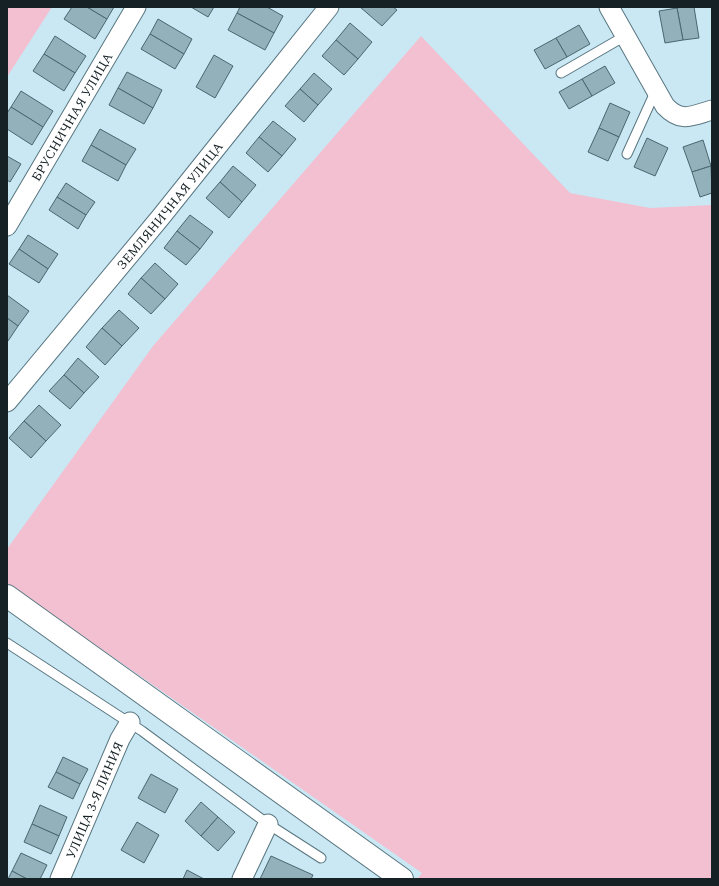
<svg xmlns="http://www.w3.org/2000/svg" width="719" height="886" font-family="Spectral,serif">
<rect width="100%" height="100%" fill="#c9e8f3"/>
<!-- green -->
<g fill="#f3c0d1">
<path d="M 7,7 L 52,7 L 7,77 Z"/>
<path d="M 421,36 L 570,193 L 650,208 L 712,205 L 712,879 L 417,879 L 422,873 L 7,583 L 7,549 L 153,346 Z"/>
</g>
<!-- building -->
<g fill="#92b1bb" stroke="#4a666f">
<path d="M 72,7 L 87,7 L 107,19 L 95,39 L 64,19 Z"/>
<path d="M 87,7 L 114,7 L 107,19 Z"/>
<path d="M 191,7 L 214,7 L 208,17 Z"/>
<path d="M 240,7 L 267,7 L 283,16 L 274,33 L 237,13 Z"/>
<path d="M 360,7 L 393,7 L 397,10 L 382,26 Z"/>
<path d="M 682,7 L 694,7 L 699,38 L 683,40 L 677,8 Z"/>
<path d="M 677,8 L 683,40 L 665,43 L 659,11 Z"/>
<path d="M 237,13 L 274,33 L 265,50 L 228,30 Z"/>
<path d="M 158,19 L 192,39 L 184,54 L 150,34 Z"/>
<path d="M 350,23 L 372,42 L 358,59 L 336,40 Z"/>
<path d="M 579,25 L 590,44 L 567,57 L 556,38 Z"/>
<path d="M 150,34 L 184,54 L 175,69 L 141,49 Z"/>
<path d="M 55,36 L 86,56 L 75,73 L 44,54 Z"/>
<path d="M 556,38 L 567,57 L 545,69 L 534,50 Z"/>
<path d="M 336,40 L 358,59 L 344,75 L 322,56 Z"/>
<path d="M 44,54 L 75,73 L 64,91 L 33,71 Z"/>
<path d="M 214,55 L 233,66 L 215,98 L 196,87 Z"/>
<path d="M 605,66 L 615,83 L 592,96 L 582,79 Z"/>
<path d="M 127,72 L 162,90 L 153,108 L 118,88 Z"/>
<path d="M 314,73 L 332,89 L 318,105 L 300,89 Z"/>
<path d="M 582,79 L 592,96 L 569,109 L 559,92 Z"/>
<path d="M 118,88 L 153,108 L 144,124 L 109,105 Z"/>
<path d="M 300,89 L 318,105 L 304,122 L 285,106 Z"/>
<path d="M 21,91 L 53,111 L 43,127 L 11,107 Z"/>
<path d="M 610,103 L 630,112 L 619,137 L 599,128 Z"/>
<path d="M 11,107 L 43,127 L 32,145 L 7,129 L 7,113 Z"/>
<path d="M 273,121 L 296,139 L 282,156 L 259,137 Z"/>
<path d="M 599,128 L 619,137 L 608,161 L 588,152 Z"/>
<path d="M 100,129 L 136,149 L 126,165 L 91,145 Z"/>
<path d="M 259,137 L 282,156 L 268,172 L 246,153 Z"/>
<path d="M 647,138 L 668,148 L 655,176 L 634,167 Z"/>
<path d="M 703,140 L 711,166 L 692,172 L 683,147 Z"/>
<path d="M 91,145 L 126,165 L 118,181 L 82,161 Z"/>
<path d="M 7,156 L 21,164 L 10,182 L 7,180 Z"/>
<path d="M 233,166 L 256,185 L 242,202 L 220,182 Z"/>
<path d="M 711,166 L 712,193 L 700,197 L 692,172 Z"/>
<path d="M 220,182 L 242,202 L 229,218 L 206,198 Z"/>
<path d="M 66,183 L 95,202 L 86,215 L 57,197 Z"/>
<path d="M 57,197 L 86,215 L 78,229 L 49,210 Z"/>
<path d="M 190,215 L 213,232 L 200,249 L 177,231 Z"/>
<path d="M 177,231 L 200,249 L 186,265 L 164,248 Z"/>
<path d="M 28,235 L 58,254 L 48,269 L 19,249 Z"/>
<path d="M 19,249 L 48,269 L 39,283 L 9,264 Z"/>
<path d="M 155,263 L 178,284 L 165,299 L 141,278 Z"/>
<path d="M 141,278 L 165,299 L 151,314 L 128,294 Z"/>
<path d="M 7,295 L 29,311 L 18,326 L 7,318 Z"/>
<path d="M 119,310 L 139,328 L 122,346 L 102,328 Z"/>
<path d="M 7,318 L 18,326 L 8,341 L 7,340 Z"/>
<path d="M 102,328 L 122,346 L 105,365 L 86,347 Z"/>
<path d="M 78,358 L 99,377 L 84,393 L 64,375 Z"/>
<path d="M 64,375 L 84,393 L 70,409 L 49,391 Z"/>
<path d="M 39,405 L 61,425 L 46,441 L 24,421 Z"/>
<path d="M 24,421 L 46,441 L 31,458 L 9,438 Z"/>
<path d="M 63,757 L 88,769 L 80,784 L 56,772 Z"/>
<path d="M 56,772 L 80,784 L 73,799 L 48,787 Z"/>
<path d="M 151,774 L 178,789 L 165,813 L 138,798 Z"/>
<path d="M 201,802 L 218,817 L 201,836 L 185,821 Z"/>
<path d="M 40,805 L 67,817 L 59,836 L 32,824 Z"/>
<path d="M 218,817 L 235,832 L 218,851 L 201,836 Z"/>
<path d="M 137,822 L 159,835 L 144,863 L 121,850 Z"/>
<path d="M 32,824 L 59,836 L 51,854 L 24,842 Z"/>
<path d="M 21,853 L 47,865 L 40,879 L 27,879 L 12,871 Z"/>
<path d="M 271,856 L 313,875 L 311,879 L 260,879 Z"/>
<path d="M 187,870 L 204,879 L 183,879 Z"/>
<path d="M 12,871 L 27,879 L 8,879 Z"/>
</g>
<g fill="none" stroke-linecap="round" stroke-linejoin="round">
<defs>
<g id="service">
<path d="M 561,73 L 625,36"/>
<path d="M 627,154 L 656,90"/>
<path d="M 7,643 L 142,731 L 268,824 L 321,858"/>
</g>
<g id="minor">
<path d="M 609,7 L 665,106 C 681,123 691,116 712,110"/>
<path id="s1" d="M 7,226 L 136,7"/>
<path id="s2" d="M 7,402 L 160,218 L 329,7"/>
<path id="s3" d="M 60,879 L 120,739 L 130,722"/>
<path d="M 242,879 L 268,824"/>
</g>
<path id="tertiary" d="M 7,596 L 402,879"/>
</defs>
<!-- service casing -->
<use href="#service" stroke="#597680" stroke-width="11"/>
<!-- minor casing -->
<use href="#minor" stroke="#597680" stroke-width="21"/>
<!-- tertiary casing -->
<use href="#tertiary" stroke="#597680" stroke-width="24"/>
<!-- service -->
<use href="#service" stroke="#fff" stroke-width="9"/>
<!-- minor -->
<use href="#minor" stroke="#fff" stroke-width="19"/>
<!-- tertiary -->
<use href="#tertiary" stroke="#fff" stroke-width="22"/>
</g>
<g text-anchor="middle" stroke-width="3.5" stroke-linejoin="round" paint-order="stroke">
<!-- street labels -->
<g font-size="13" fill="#152125" stroke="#fff">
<text dy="5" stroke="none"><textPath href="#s1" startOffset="127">БРУСНИЧНАЯ УЛИЦА</textPath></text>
<text dy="5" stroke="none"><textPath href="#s2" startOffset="255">ЗЕМЛЯНИЧНАЯ УЛИЦА</textPath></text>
<text dy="5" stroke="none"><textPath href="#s3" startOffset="86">УЛИЦА 3-Я ЛИНИЯ</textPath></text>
</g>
</g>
<!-- border -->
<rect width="719" height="886" fill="none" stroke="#152125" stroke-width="16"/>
</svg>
